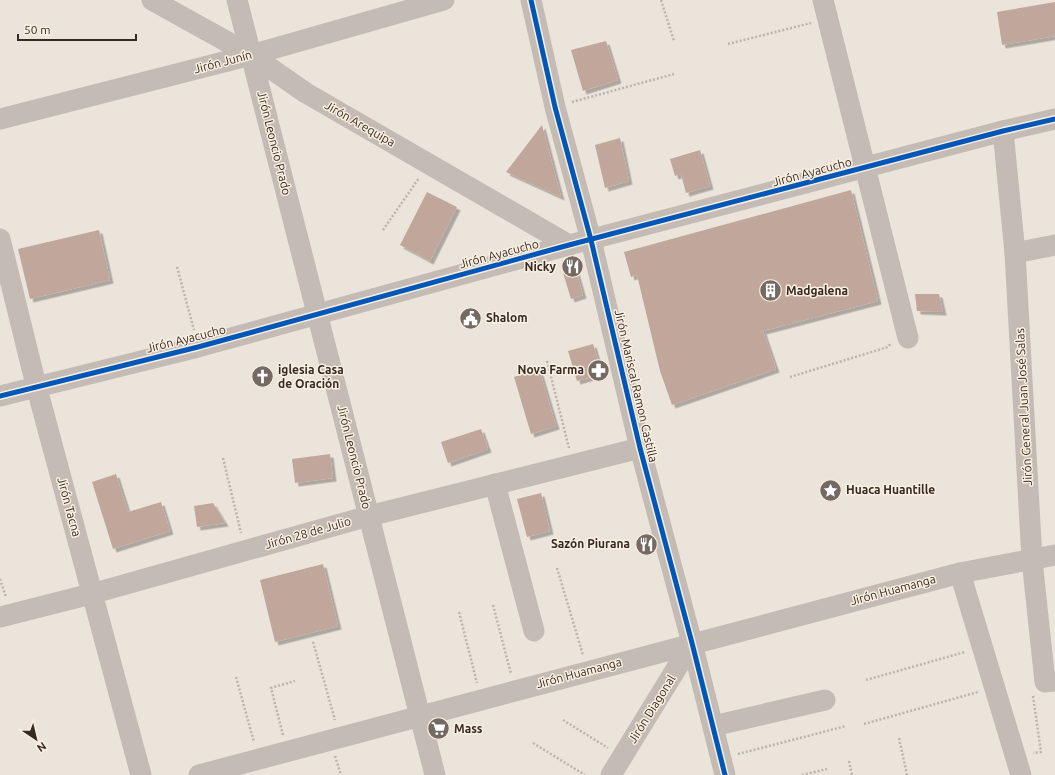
<svg xmlns="http://www.w3.org/2000/svg" width="1055" height="775" font-family="Ubuntu,sans-serif">
<defs>
<filter id="shadow"><feDropShadow dx="3.5" dy="3.5" stdDeviation="0" flood-color="#0004"/></filter>
</defs>
<rect width="100%" height="100%" fill="#ebe4db"/>
<!-- building -->
<g fill="#c1a79b" filter="url(#shadow)">
<path d="M 1055,2 L 1055,36 L 1002,45 L 997,12 Z"/>
<path d="M 606,41 L 618,80 L 583,91 L 571,50 Z"/>
<path d="M 542,125 L 561,197 L 506,172 Z"/>
<path d="M 620,138 L 629,181 L 605,188 L 595,145 Z"/>
<path d="M 700,150 L 710,186 L 686,193 L 681,174 L 675,176 L 670,159 Z"/>
<path d="M 851,190 L 878,301 L 763,331 L 776,369 L 672,405 L 660,371 L 637,275 L 631,277 L 624,252 Z"/>
<path d="M 427,192 L 457,207 L 430,261 L 400,245 Z"/>
<path d="M 99,230 L 110,280 L 30,299 L 18,249 Z"/>
<path d="M 570,263 L 575,267 L 583,295 L 571,299 L 561,266 Z"/>
<path d="M 915,294 L 939,294 L 943,312 L 917,311 Z"/>
<path d="M 593,344 L 602,374 L 577,381 L 568,351 Z"/>
<path d="M 539,369 L 556,426 L 531,434 L 514,377 Z"/>
<path d="M 481,429 L 488,449 L 448,463 L 441,442 Z"/>
<path d="M 330,454 L 333,478 L 295,483 L 292,459 Z"/>
<path d="M 116,474 L 128,512 L 161,502 L 170,531 L 113,549 L 92,482 Z"/>
<path d="M 541,493 L 550,531 L 527,537 L 517,499 Z"/>
<path d="M 213,503 L 225,523 L 197,527 L 194,506 Z"/>
<path d="M 323,564 L 338,626 L 275,642 L 260,580 Z"/>
</g>
<g fill="none" stroke-linecap="round" stroke-linejoin="round">
<!-- path -->
<g stroke="#bcb4ad" stroke-width="2.5" stroke-dasharray="2 2" stroke-linecap="butt">
<path d="M 661,0 L 674,41"/>
<path d="M 728,44 L 811,23"/>
<path d="M 572,102 L 674,74"/>
<path d="M 383,230 L 419,178"/>
<path d="M 177,267 L 194,330"/>
<path d="M 547,361 L 569,448"/>
<path d="M 790,377 L 888,347 L 891,343"/>
<path d="M 223,458 L 241,533"/>
<path d="M 557,568 L 583,655"/>
<path d="M 0,579 L 6,597"/>
<path d="M 493,605 L 511,674"/>
<path d="M 459,612 L 477,683"/>
<path d="M 313,642 L 335,720"/>
<path d="M 236,677 L 254,742"/>
<path d="M 866,680 L 965,652"/>
<path d="M 1033,696 L 1041,752 L 1033,753"/>
<path d="M 563,720 L 608,748"/>
<path d="M 864,724 L 978,692"/>
<path d="M 283,735 L 271,688 L 295,681"/>
<path d="M 899,738 L 907,775"/>
<path d="M 533,743 L 585,775"/>
<path d="M 738,754 L 846,726"/>
<path d="M 335,756 L 341,775"/>
<path d="M 849,761 L 852,775"/>
<path d="M 802,775 L 827,769"/>
</g>
<!-- minor -->
<g stroke="#c4bcb4" stroke-width="21">
<path d="M 152,0 L 251,55 L 306,93 L 569,245"/>
<path d="M 237,0 L 435,775"/>
<path d="M 531,0 L 555,107 L 591,240 L 640,448 L 692,643 L 725,775"/>
<path d="M 823,0 L 908,338"/>
<path d="M 0,119 L 251,55 L 444,0"/>
<path d="M 1003,131 L 1015,253 L 1032,560 L 1045,682 L 1055,681"/>
<path d="M 0,239 L 36,385 L 141,775"/>
<path d="M 1015,253 L 1055,245"/>
<path d="M 0,396 L 198,347 L 569,245 L 1003,131 L 1055,119"/>
<path d="M 495,484 L 534,631"/>
<path d="M 960,573 L 1021,775"/>
<path d="M 0,617 L 91,594 L 369,516 L 640,448"/>
<path d="M 713,726 L 825,700"/>
<path d="M 199,775 L 960,573 L 1055,555"/>
<path d="M 611,775 L 692,643"/>
</g>
<defs>
<g id="cycleway">
<path d="M 531,0 L 555,107 L 591,240 L 640,448 L 692,643 L 725,775"/>
<path d="M 0,396 L 198,347 L 569,245 L 1003,131 L 1055,119"/>
</g>
</defs>
<!-- cycleway casing -->
<use href="#cycleway" stroke="#faefe0" stroke-width="8"/>
<!-- cycleway -->
<use href="#cycleway" stroke="#0057b8" stroke-width="5"/>
</g>
<!-- icons -->
<defs>
<symbol id="restaurant-disc" viewBox="-11 -11 22 22"><circle r="9.5" fill="#746a63" stroke="#faefe0"/><path d="M-5-6h1v4h1v-4h1v4h1v-4h1v5L-1.5 .5V6h-2V.5L-5-1ZM5-6V6H3V1.5H1.5Q1.5-4 5-6Z" fill="#fff"/></symbol>
<symbol id="building-disc" viewBox="-11 -11 22 22"><circle r="9.5" fill="#746a63" stroke="#faefe0"/><path d="M-4-6H4V6H1V3H-1V6H-4ZM-2.5-4.3h1.7v1.8h-1.7ZM.8-4.3h1.7v1.8H.8ZM-2.5-1h1.7V.8h-1.7ZM.8-1h1.7V.8H.8Z" fill="#fff"/></symbol>
<symbol id="civic-disc" viewBox="-11 -11 22 22"><circle r="9.5" fill="#746a63" stroke="#faefe0"/><path d="M-.6-6.5H3V-4.5H.6V-3L4-1V1h2V6H-6V1h2V-1L-.6-3ZM-1.2 2.5V6h2.4V2.5Z" fill="#fff"/></symbol>
<symbol id="pharmacy-disc" viewBox="-11 -11 22 22"><circle r="9.5" fill="#746a63" stroke="#faefe0"/><path d="M-2-6h4v4h4v4h-4v4h-4v-4h-4v-4h4Z" fill="#fff"/></symbol>
<symbol id="church-disc" viewBox="-11 -11 22 22"><circle r="9.5" fill="#746a63" stroke="#faefe0"/><path d="M-1.2-6h2.4v3.5h3.3v2.4h-3.3V6h-2.4V-.1h-3.3v-2.4h3.3Z" fill="#fff"/></symbol>
<symbol id="sight-disc" viewBox="-11 -11 22 22"><circle r="9.5" fill="#746a63" stroke="#faefe0"/><path d="M0-6L1.8-2.2L6-1.7L2.9 1.2L3.7 5.4L0 3.3L-3.7 5.4L-2.9 1.2L-6-1.7L-1.8-2.2Z" fill="#fff"/></symbol>
<symbol id="supermarket-disc" viewBox="-11 -11 22 22"><circle r="9.5" fill="#746a63" stroke="#faefe0"/><path d="M-6-5.5h2.5l.6 2H6L4.5 2H-2.5L-4.4-4H-6ZM-1.5 3.2a1.3 1.3 0 1 0 .1 0ZM3 3.2a1.3 1.3 0 1 0 .1 0Z" fill="#fff"/></symbol>
</defs>
<g fill-rule="evenodd">
<use href="#restaurant-disc" x="560" y="254" width="25" height="25"/>
<use href="#building-disc" x="758" y="278" width="25" height="25"/>
<use href="#civic-disc" x="458" y="306" width="25" height="25"/>
<use href="#pharmacy-disc" x="586" y="358" width="25" height="25"/>
<use href="#church-disc" x="250" y="364" width="25" height="25"/>
<use href="#sight-disc" x="818" y="478" width="25" height="25"/>
<use href="#restaurant-disc" x="634" y="532" width="25" height="25"/>
<use href="#supermarket-disc" x="426" y="716" width="25" height="25"/>
</g>
<g text-anchor="middle" stroke-width="3" stroke-linejoin="round" paint-order="stroke">
<!-- street labels -->
<g font-size="12" fill="#342923" stroke="#faefe0">
<text transform="translate(223 62) rotate(-15)" y="4">Jirón Junín</text>
<text transform="translate(360 124) rotate(30)" y="4">Jirón Arequipa</text>
<text transform="translate(274 143) rotate(76)" y="4">Jirón Leoncio Prado</text>
<text transform="translate(812 172) rotate(-15)" y="4">Jirón Ayacucho</text>
<text transform="translate(499 254) rotate(-15)" y="4">Jirón Ayacucho</text>
<text transform="translate(186 339) rotate(-14)" y="4">Jirón Ayacucho</text>
<text transform="translate(636 386) rotate(77)" y="4">Jirón Mariscal Ramon Castilla</text>
<text transform="translate(1024 407) rotate(-93)" y="4">Jirón General Juan José Salas</text>
<text transform="translate(354 457) rotate(76)" y="4">Jirón Leoncio Prado</text>
<text transform="translate(69 507) rotate(75)" y="4">Jirón Tacna</text>
<text transform="translate(308 533) rotate(-16)" y="4">Jirón 28 de Julio</text>
<text transform="translate(893 590) rotate(-15)" y="4">Jirón Huamanga</text>
<text transform="translate(579 673) rotate(-15)" y="4">Jirón Huamanga</text>
<text transform="translate(652 709) rotate(-58)" y="4">Jirón Diagonal</text>
</g>
<!-- poi labels -->
<g font-size="12" font-weight="bold" fill="#342923" stroke="#faefe0" text-anchor="start">
<text x="556" y="271" text-anchor="end">Nicky</text>
<text x="786" y="295">Madgalena</text>
<text x="486" y="322">Shalom</text>
<text x="278" y="374">iglesia Casa<tspan x="278" dy="14">de Oración</tspan></text>
<text x="584" y="374" text-anchor="end">Nova Farma</text>
<text x="846" y="494">Huaca Huantille</text>
<text x="630" y="548" text-anchor="end">Sazón Piurana</text>
<text x="454" y="733">Mass</text>
</g>
</g>
<!-- north arrow -->
<g transform="translate(36 739) rotate(145)" stroke="#faefe0" stroke-width="3" paint-order="stroke">
<path d="M0-3L7 15L0 10L-7 15Z" fill="#342923"/>
<text y="-6" font-size="11" font-weight="bold" text-anchor="middle" fill="#342923">N</text>
</g>
<!-- scale -->
<path d="M18 34v6h118v-6" fill="none" stroke="#342923" stroke-width="2"/>
<text x="24" y="34" font-size="12" fill="#342923" stroke="#faefe0" stroke-width="3" paint-order="stroke">50 m</text>
</svg>
